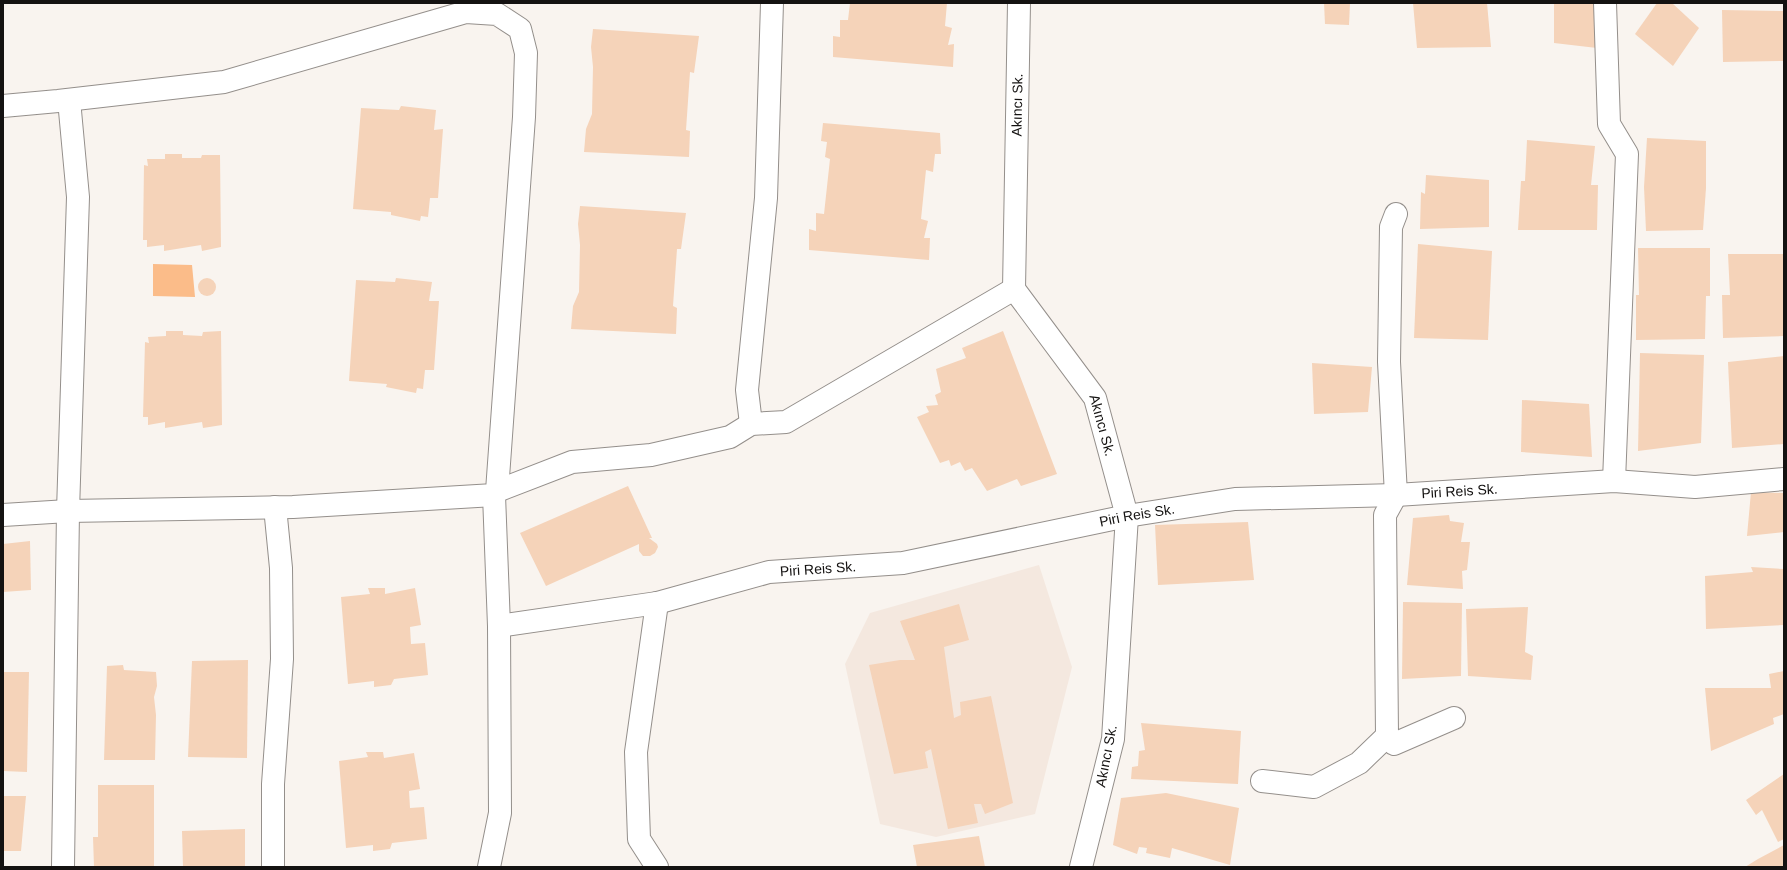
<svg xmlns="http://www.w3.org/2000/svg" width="1787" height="870" font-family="Arial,sans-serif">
<rect width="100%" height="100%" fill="#f9f4ef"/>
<!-- built -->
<path fill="#f4e8df" d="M 1039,565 L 1072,667 L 1035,814 L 936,837 L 880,824 L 845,664 L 870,613 Z"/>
<!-- green -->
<path fill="#fbbc89" d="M 153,264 L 192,265 L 195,297 L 153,296 Z"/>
<!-- building -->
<g fill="#f5d3b9">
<path d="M 850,3 L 947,3 L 945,26 L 952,28 L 948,45 L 954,44 L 953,67 L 833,57 L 833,36 L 840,37 L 840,20 L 848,20 Z"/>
<path d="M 1324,3 L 1350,3 L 1349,25 L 1325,24 Z"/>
<path d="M 1413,3 L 1487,3 L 1491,47 L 1417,48 Z"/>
<path d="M 1554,3 L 1597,3 L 1597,48 L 1554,43 Z"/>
<path d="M 1657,3 L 1672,3 L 1699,28 L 1673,66 L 1635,34 Z"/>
<path d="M 1722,10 L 1784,11 L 1784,61 L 1723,62 Z"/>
<path d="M 593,29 L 699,36 L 694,73 L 690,72 L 686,130 L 690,131 L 689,157 L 584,152 L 586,129 L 592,114 L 593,67 L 591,47 Z"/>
<path d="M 401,106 L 436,110 L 434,130 L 443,129 L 438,198 L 430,198 L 428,217 L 421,216 L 420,221 L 391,215 L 391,212 L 353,209 L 361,108 L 399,110 Z"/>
<path d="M 823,123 L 940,133 L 941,154 L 935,154 L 933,172 L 926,170 L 921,219 L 928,221 L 924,238 L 930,238 L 929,260 L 809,250 L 809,229 L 816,231 L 816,213 L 824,214 L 830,159 L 825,157 L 827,142 L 821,141 Z"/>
<path d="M 1647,138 L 1706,141 L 1706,188 L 1703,230 L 1646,231 L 1644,187 Z"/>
<path d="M 1527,140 L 1595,146 L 1591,185 L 1598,185 L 1597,230 L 1518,230 L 1521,181 L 1525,181 Z"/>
<path d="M 165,154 L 182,154 L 182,158 L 201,158 L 202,155 L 220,155 L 221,247 L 202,251 L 201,245 L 164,251 L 164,245 L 147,247 L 147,240 L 143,240 L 144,165 L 148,166 L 147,159 L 165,159 Z"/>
<path d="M 1426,175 L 1489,180 L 1489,227 L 1420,229 L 1421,192 L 1425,194 Z"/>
<path d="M 580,206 L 686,213 L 681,249 L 677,249 L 673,306 L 677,308 L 676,334 L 571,329 L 573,306 L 579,292 L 580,245 L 578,224 Z"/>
<path d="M 1418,244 L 1492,251 L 1488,340 L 1414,338 Z"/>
<path d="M 1638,248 L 1710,248 L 1710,296 L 1706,296 L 1705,339 L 1636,340 L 1636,295 L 1639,295 Z"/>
<path d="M 1728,254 L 1784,254 L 1784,336 L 1723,338 L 1722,295 L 1730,295 Z"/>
<circle cx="207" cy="287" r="9"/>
<path d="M 396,278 L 432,282 L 429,301 L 439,301 L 434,370 L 425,370 L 423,389 L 417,388 L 416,393 L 386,387 L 387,384 L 349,381 L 356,280 L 395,282 Z"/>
<path d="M 166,331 L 183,331 L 183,335 L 202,336 L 203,332 L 221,331 L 222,425 L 203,428 L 202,422 L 165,428 L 165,422 L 148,425 L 148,417 L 143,417 L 145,342 L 149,343 L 148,337 L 166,336 Z"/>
<path d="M 1003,331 L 1057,474 L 1021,486 L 1017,479 L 987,491 L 972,468 L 965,471 L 960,462 L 951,466 L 949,460 L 940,463 L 917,417 L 929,412 L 926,406 L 938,405 L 935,395 L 941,392 L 936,369 L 966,358 L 962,348 Z"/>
<path d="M 1640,353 L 1704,355 L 1701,443 L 1638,451 Z"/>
<path d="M 1784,356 L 1784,444 L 1732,448 L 1728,362 Z"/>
<path d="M 1312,363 L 1372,367 L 1368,412 L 1314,414 Z"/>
<path d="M 1522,400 L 1589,404 L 1592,457 L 1521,452 Z"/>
<path d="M 628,486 L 652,538 L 649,538 L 657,544 L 658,547 L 655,553 L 650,556 L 643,556 L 639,551 L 639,544 L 546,586 L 520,533 Z"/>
<path d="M 1751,492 L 1784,493 L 1784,532 L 1747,536 Z"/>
<path d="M 1449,515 L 1450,521 L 1464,523 L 1461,542 L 1470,542 L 1467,570 L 1462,571 L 1463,589 L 1407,585 L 1413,518 Z"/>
<path d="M 1248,522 L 1254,580 L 1158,585 L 1155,525 Z"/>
<path d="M 30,541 L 31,590 L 3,592 L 3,544 Z"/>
<path d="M 1751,567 L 1784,569 L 1784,625 L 1706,629 L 1705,576 L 1753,572 Z"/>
<path d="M 368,588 L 385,588 L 385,594 L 415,588 L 421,625 L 410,627 L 411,644 L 425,643 L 428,675 L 394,679 L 391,685 L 374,687 L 374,681 L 348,684 L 341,597 L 370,594 Z"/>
<path d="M 1403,602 L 1462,603 L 1461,676 L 1402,679 Z"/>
<path d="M 959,604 L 969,640 L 944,647 L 954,718 L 961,715 L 960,702 L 991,696 L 1013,803 L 985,814 L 981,804 L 974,804 L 978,823 L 948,829 L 931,749 L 925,752 L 928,768 L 894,774 L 869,665 L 900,660 L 915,660 L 900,621 Z"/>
<path d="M 1528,607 L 1525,652 L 1533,656 L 1531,680 L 1468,676 L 1466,609 Z"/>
<path d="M 248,660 L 247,758 L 188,757 L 192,661 Z"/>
<path d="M 123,665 L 124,670 L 156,672 L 157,686 L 154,697 L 156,715 L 155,760 L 104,760 L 107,666 Z"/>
<path d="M 1784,671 L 1784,714 L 1773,718 L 1774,724 L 1711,751 L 1705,688 L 1771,688 L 1769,674 Z"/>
<path d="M 3,672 L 29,672 L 27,772 L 3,771 Z"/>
<path d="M 1141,723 L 1241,731 L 1238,784 L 1131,779 L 1132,767 L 1138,766 L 1139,751 L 1145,750 Z"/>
<path d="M 366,752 L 383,752 L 384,758 L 414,753 L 420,789 L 409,791 L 410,808 L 424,807 L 427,839 L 392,843 L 390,849 L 373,851 L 373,845 L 346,848 L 339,761 L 368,757 Z"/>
<path d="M 1784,774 L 1784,839 L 1778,842 L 1762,810 L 1756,815 L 1746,800 Z"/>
<path d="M 98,785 L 154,785 L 154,867 L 94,867 L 93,837 L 98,837 Z"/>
<path d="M 1166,793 L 1239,808 L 1230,865 L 1172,848 L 1170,858 L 1146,853 L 1147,848 L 1139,847 L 1137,854 L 1113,845 L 1121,798 Z"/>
<path d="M 3,796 L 26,796 L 21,851 L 3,851 Z"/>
<path d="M 245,829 L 245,867 L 183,867 L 182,831 Z"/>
<path d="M 979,836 L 985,867 L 917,867 L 913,845 Z"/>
<path d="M 1784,845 L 1784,867 L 1745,867 L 1758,859 Z"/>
</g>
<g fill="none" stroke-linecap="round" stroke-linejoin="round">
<defs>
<g id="street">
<path id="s1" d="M 1019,3 L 1014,289 L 1095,398 L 1127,516 L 1113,739 L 1081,867"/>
<path d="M 1605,3 L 1609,124 L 1627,154 L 1614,481"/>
<path d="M 3,106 L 58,101 L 224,82 L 466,12 L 497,14 L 520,29 L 526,53 L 524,117 L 497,491"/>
<path d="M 1396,214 L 1391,227 L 1389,362 L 1396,495 L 1385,515 L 1387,736 L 1394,744 L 1454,718"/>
<path d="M 751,424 L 747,390 L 766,198 L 772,3"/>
<path d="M 3,515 L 68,511 L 293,507 L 494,495 L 497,491 L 572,462 L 651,455 L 730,437 L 751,424 L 786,422 L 1014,289"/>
<path id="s2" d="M 499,626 L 657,603 L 769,572 L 903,563 L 1127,516 L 1235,499 L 1396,495 L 1614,481 L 1695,487 L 1784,479"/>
<path d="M 1262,781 L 1314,787 L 1359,763 L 1387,736"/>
<path d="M 63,867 L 68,511 L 78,197 L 69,100"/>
<path d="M 273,867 L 273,784 L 282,659 L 281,568 L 275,507"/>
<path d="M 489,867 L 500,813 L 499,626 L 494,495"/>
<path d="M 657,867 L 639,839 L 636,752 L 657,603"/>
</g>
</defs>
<!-- street casing -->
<use href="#street" stroke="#948f8b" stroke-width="24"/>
<!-- street -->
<use href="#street" stroke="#fff" stroke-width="22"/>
</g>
<g text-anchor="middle" stroke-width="3.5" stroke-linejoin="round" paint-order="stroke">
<!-- street labels -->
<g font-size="14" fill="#141211" stroke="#fff">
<text transform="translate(1017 105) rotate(-89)" y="5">Akıncı Sk.</text>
<text dy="5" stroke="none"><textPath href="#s1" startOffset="450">Akıncı Sk.</textPath></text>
<text dy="5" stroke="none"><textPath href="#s2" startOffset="973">Piri Reis Sk.</textPath></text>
<text dy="5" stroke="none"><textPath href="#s2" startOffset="649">Piri Reis Sk.</textPath></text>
<text dy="5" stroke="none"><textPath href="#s2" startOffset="325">Piri Reis Sk.</textPath></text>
<text transform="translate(1106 756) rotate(-79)" y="5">Akıncı Sk.</text>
</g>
</g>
<!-- border -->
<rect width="1787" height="870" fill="none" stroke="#141211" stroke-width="8"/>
</svg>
